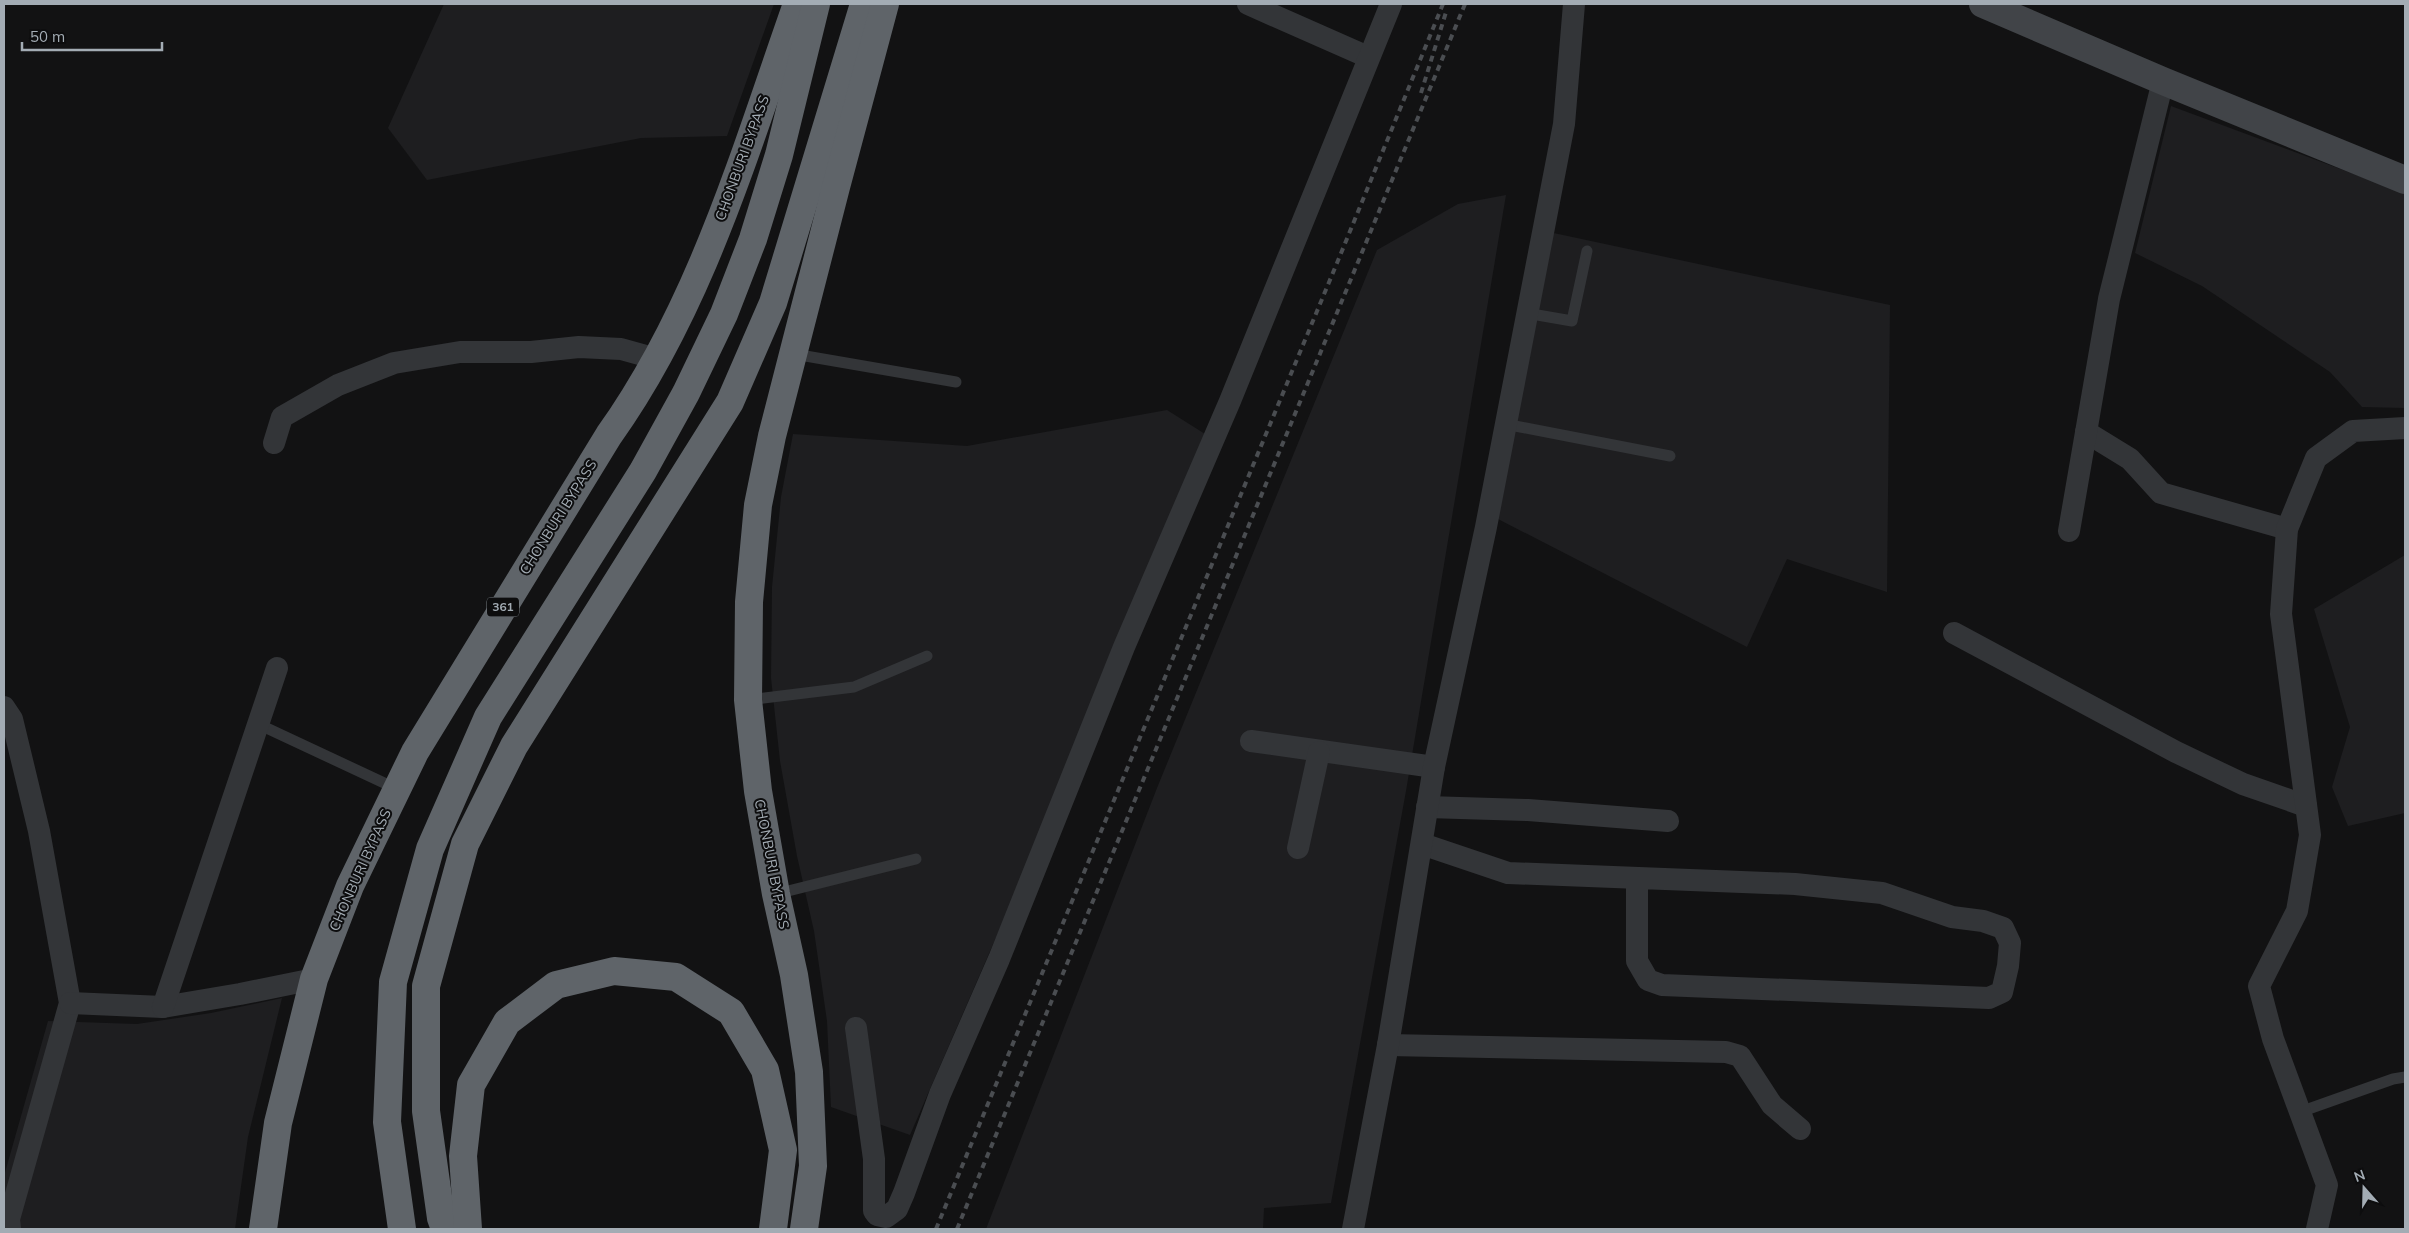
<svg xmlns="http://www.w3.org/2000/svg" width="2409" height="1233" font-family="Mulish,sans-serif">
<rect width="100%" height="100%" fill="#121213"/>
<!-- built -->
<g fill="#1e1e20">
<path d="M 444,4 L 774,4 L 727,136 L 641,138 L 427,180 L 388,128 Z"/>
<path d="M 2171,106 L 2405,193 L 2405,408 L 2362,407 L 2330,372 L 2202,286 L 2135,253 Z"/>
<path d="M 1506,195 L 1406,791 L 1331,1203 L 1264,1208 L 1263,1229 L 986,1229 L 1157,788 L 1377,250 L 1458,204 Z"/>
<path d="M 1549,232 L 1890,305 L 1887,592 L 1787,559 L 1747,647 L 1498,519 Z"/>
<path d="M 1167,410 L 1213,439 L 910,1135 L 831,1107 L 827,1021 L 814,931 L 797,856 L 780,761 L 771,678 L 772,587 L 781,497 L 793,434 L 967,446 Z"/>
<path d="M 2405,555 L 2405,813 L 2348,826 L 2332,787 L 2350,727 L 2314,609 Z"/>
<path d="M 282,998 L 248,1137 L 235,1229 L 4,1229 L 4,1176 L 48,1021 L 137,1024 L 211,1013 Z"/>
</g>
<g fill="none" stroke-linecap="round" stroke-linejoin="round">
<!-- lane -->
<g stroke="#333538" stroke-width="11">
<path d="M 1526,313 L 1572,321 L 1587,251"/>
<path d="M 794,354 L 956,382"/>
<path d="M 1505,424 L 1670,456"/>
<path d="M 748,700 L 854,687 L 927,656"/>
<path d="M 258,724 L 397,789"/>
<path d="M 776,894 L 916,859"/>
<path d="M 2300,1112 L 2393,1079 L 2405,1077"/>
</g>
<!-- street -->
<g stroke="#333538" stroke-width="22">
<path d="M 1248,4 L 1368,57"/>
<path d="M 2086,432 L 2130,459 L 2161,493 L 2287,529"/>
<path d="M 274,443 L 282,417 L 338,385 L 394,363 L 460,352 L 531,352 L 579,347 L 621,349 L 657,359"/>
<path d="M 2069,531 L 2109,299 L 2163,81"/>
<path d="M 1954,633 L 2176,752 L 2243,784 L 2306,806"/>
<path d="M 4,707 L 12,719 L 39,831 L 70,1003 L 9,1219 L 10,1229"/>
<path d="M 1251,741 L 1434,767"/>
<path d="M 1427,807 L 1528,810 L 1668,821"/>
<path d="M 1422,844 L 1508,873 L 1795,884 L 1882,893 L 1952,917 L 1983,921 L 2003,928 L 2010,943 L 2008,966 L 2002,992 L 1989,998 L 1662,985 L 1648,980 L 1637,961 L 1637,878"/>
<path d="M 1298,848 L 1319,752"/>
<path d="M 70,1003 L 163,1007 L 240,994 L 314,979"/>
<path d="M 163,1007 L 277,668"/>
<path d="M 856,1028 L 874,1159 L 874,1211 L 877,1215 L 886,1217 L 897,1209 L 904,1193 L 940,1094 L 999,959 L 1124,647 L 1230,401 L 1391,4"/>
<path d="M 1388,1045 L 1726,1052 L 1740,1056 L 1772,1105 L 1800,1129"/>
<path d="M 1353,1229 L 1388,1045 L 1434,767 L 1486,527 L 1564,124 L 1574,4"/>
<path d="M 2317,1229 L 2327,1185 L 2273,1039 L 2259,986 L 2297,911 L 2310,835 L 2281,614 L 2287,529 L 2316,458 L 2353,431 L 2405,428"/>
</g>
<!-- secondary -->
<path stroke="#414448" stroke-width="28" d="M 1983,4 L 2163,81 L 2405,180"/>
<!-- highway -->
<g stroke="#5f6469" stroke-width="28">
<path d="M 263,1229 L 278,1123 L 314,979 L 350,886 L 415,752 L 609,435 C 701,306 745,151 797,4"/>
<path d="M 402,1229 L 387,1122 L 393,982 L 430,849 L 488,717 L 643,471 L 686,393 L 724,314 L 753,239 L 779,155 L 816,4"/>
<path d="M 445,1229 L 441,1218 L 426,1111 L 426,986 L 465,844 L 514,746 L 730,402 L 773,303 L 864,4"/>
<path d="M 468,1229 L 463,1156 L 471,1085 L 507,1022 L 556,985 L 614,971 L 676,977 L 731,1012 L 765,1070 L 783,1150 L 773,1229"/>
<path d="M 804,1229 L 813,1166 L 809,1072 L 794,975 L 776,894 L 758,791 L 748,700 L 749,602 L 758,505 L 772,436 L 836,187 L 885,4"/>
</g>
<!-- rail -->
<g stroke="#4a4d51" stroke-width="4" stroke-dasharray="6 5" stroke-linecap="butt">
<path d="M 1421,93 L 1447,9"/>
<path d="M 936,1229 L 1337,263 L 1443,4"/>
<path d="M 957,1229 L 1465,4"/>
</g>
</g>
<g text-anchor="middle" stroke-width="4" stroke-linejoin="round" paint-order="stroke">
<!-- shield labels -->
<rect fill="#0d0d0e" stroke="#767c82" stroke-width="1" x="487" y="597.5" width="32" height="19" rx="4"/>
<g font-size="12" font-weight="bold" fill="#a3acb4">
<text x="503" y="611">361</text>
</g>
<!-- street labels -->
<g font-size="14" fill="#a3acb4" stroke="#0d0d0e">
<text transform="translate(742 158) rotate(-70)" y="5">CHONBURI BYPASS</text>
<text transform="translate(558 517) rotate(-58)" y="5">CHONBURI BYPASS</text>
<text transform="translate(772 864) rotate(79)" y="5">CHONBURI BYPASS</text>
<text transform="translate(360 870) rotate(-66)" y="5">CHONBURI BYPASS</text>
</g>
</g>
<!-- border -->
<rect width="2409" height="1233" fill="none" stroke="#a3acb4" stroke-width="10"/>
<!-- north arrow -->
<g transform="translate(2364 1188) rotate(340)" stroke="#0d0d0e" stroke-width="4" paint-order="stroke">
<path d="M0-4L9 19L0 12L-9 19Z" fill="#a3acb4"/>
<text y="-8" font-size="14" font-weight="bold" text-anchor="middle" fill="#a3acb4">N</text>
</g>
<!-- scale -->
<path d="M22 42v8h140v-8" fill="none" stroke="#a3acb4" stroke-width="2.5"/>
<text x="30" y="42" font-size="15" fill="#a3acb4" stroke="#0d0d0e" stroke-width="4" paint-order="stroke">50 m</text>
</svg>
